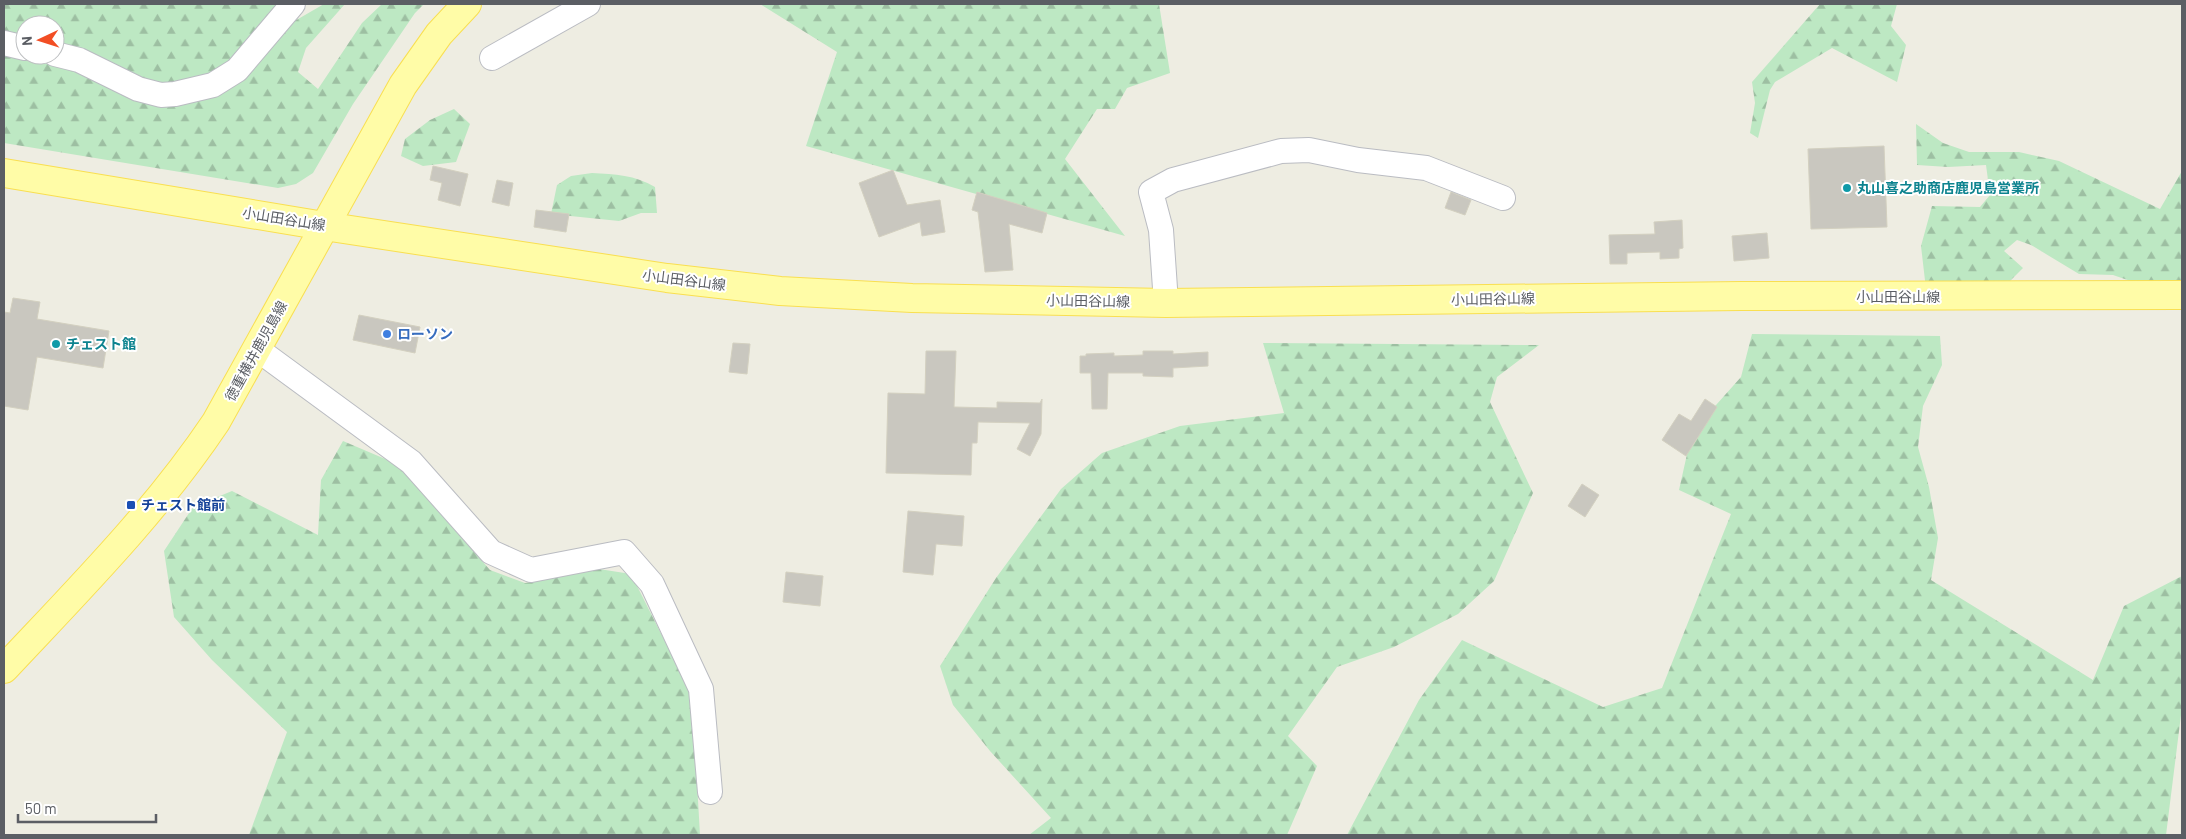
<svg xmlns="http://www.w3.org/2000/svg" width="2186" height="839" font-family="Barlow,'Noto Sans JP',sans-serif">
<defs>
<pattern id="forest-firs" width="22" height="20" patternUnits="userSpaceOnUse" patternTransform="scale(1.25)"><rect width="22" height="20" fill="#bde8c3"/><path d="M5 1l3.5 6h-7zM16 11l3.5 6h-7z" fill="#9dbfa2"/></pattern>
</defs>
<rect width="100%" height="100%" fill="#eeede2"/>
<!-- forest -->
<g fill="url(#forest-firs)" fill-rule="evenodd">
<path d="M 4,4 L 296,4 L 286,26 L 324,4 L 345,4 L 306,48 L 298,72 L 318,89 L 362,23 L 382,4 L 424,4 L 415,13 L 353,104 L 313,173 L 296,184 L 278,188 L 4,143 ZM 25,25 L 55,25 L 55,55 L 25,55 Z"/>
<path d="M 760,4 L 1159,4 L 1170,73 L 1127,88 L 1115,109 L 1097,109 L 1065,159 L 1125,236 L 806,146 L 837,52 Z"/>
<path d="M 1820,4 L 1897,4 L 1891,26 L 1906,45 L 1897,82 L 1832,48 L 1775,82 L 1770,90 L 1758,138 L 1750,133 L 1755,103 L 1752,82 Z"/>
<path d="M 454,109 L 470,124 L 456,162 L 423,166 L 401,156 L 405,139 L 430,120 Z"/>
<path d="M 1916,124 L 1943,143 L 1969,152 L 2019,152 L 2059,161 L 2160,209 L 2182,171 L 2182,285 L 2148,287 L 2113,275 L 2079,274 L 2031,245 L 2017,240 L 2004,251 L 2023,268 L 2004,287 L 1926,289 L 1921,246 L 1932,206 L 1980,207 L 1990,195 L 1986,165 L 1948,167 L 1917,165 Z"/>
<path d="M 592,173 C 615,174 635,175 655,187 L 657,213 L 641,213 L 619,221 L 551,214 L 557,185 L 571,176 Z"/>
<path d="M 1752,334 L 1940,336 L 1942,365 L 1923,406 L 1918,447 L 1929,487 L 1938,538 L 1931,580 L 2093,680 L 2124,606 L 2182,576 L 2182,707 L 2166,835 L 1347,835 L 1419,700 L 1462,640 L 1603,707 L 1662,688 L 1731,514 L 1679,490 L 1692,432 L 1741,377 Z"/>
<path d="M 1263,343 L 1539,345 L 1497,377 L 1490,402 L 1533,493 L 1494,581 L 1458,614 L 1394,647 L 1337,667 L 1288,736 L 1317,766 L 1287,835 L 1029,835 L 1051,818 L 990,751 L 953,705 L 940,666 L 996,578 L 1061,489 L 1102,453 L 1180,426 L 1284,413 Z"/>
<path d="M 343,441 L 397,464 L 490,570 L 525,583 L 599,569 L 631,574 L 692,695 L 700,835 L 249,835 L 287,732 L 212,660 L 174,617 L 164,551 L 193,507 L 232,491 L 318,535 L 321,480 Z"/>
</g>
<!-- building -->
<g fill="#c9c7bf" stroke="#d3d0c0">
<path d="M 1884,146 L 1887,227 L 1811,229 L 1808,149 Z"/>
<path d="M 433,166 L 468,174 L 460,206 L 438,200 L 442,183 L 430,180 Z"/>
<path d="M 893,170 L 907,205 L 940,200 L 945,232 L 922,236 L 920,222 L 879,237 L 859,183 Z"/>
<path d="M 497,180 L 513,183 L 509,206 L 492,202 Z"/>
<path d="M 977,192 L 1047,213 L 1042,233 L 1009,224 L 1013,270 L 985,272 L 978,212 L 972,210 Z"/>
<path d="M 1451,192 L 1471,200 L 1465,215 L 1445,208 Z"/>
<path d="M 536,210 L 569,214 L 566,232 L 534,227 Z"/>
<path d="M 1682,220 L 1683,248 L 1679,249 L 1679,258 L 1660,259 L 1660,252 L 1627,253 L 1627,264 L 1610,264 L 1609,235 L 1655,234 L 1654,222 Z"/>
<path d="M 1767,233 L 1769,258 L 1734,261 L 1732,236 Z"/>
<path d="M 13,298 L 40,302 L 37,319 L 109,331 L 103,368 L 37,357 L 28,410 L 4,406 L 4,312 L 10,313 Z"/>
<path d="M 359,315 L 420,327 L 415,353 L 353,340 Z"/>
<path d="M 733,343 L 750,344 L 747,374 L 729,372 Z"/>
<path d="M 926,351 L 956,351 L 954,407 L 997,408 L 997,402 L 1040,403 L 1042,399 L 1041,434 L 1030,456 L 1017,449 L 1030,423 L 978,422 L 977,443 L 972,443 L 971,475 L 886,473 L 888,393 L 925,394 Z"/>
<path d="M 1143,351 L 1173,351 L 1173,354 L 1208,352 L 1208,366 L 1173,368 L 1173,377 L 1143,376 L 1143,373 L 1108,373 L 1107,409 L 1092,409 L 1091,373 L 1080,373 L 1080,356 L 1086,356 L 1086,354 L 1114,353 L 1114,356 L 1143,355 Z"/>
<path d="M 1705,399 L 1717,407 L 1686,456 L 1662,440 L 1679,414 L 1691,421 Z"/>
<path d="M 1582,484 L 1599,495 L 1585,517 L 1568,506 Z"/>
<path d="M 908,511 L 964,516 L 962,546 L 936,544 L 933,575 L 903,572 Z"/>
<path d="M 786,572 L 823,576 L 820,606 L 783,602 Z"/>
</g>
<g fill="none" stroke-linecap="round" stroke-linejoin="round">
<defs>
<g id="minor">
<path d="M 4,43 L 25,48"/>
<path d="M 55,54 L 79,60 L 138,89 L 161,95 L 175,94 L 213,85 L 237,70 L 293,4"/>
<path d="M 492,58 L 588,4"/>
<path d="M 1166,303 L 1161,230 L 1151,192 L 1173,180 L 1281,151 L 1309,150 L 1358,160 L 1426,168 L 1503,198"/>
<path d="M 257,349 L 411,462 L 491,552 L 531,570 L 624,552 L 652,584 L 701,689 L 710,792"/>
</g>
<g id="major">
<path d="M 4,173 L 324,226 L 667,278 L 780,291 L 912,298 L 1166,303 L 1741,296 L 2182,295"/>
<path d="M 4,669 C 78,590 155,513 216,422 L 403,85 L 439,34 L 467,4"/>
</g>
</defs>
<!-- minor casing -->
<use href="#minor" stroke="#babcc2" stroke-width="26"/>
<!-- major casing -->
<use href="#major" stroke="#f9df51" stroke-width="30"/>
<!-- minor -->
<use href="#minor" stroke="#fff" stroke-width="24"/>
<!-- major -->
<use href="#major" stroke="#fffca7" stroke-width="28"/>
</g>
<!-- markers -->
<g fill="#0f9aa8" stroke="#fff" stroke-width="2">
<circle cx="1847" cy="188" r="5"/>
<circle cx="56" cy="344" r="5"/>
</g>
<circle fill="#3f7fe0" stroke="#fff" stroke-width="2" cx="387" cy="334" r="5"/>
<rect fill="#1a4fb4" stroke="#fff" stroke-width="2" x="126" y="500" width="10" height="10" rx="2.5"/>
<g text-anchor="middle" stroke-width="4" stroke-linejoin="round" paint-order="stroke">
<!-- culture labels -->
<g font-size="14" font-weight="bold" fill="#0d838f" stroke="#fff" text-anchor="start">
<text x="1857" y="193">丸山喜之助商店鹿児島営業所</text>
<text x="66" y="349">チェスト館</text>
</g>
<!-- street labels -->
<g font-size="14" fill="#5b5e64" stroke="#fff">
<text transform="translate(284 219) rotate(9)" y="5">小山田谷山線</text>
<text transform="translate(684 280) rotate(7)" y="5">小山田谷山線</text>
<text x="1898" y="302">小山田谷山線</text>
<text transform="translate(1493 299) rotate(-1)" y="5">小山田谷山線</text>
<text transform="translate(1088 301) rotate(1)" y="5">小山田谷山線</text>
<text transform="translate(256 351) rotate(-61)" y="5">徳重横井鹿児島線</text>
</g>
<!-- shop labels -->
<g font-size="14" font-weight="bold" fill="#366cbe" stroke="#fff" text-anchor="start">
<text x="397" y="339">ローソン</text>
</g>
<!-- transit labels -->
<g font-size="14" font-weight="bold" fill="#164399" stroke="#fff" text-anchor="start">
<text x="141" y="510">チェスト館前</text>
</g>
</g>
<!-- border -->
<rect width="2186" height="839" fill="none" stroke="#5b5e64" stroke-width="10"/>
<!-- north arrow -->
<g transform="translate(40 40) rotate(266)"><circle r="24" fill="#ffffff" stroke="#bdbfc1"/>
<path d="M0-4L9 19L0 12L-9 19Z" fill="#f24e24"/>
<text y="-8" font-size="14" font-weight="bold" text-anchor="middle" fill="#5b5e64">N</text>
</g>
<!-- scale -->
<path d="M18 814v8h138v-8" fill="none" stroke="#5b5e64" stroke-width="2.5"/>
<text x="25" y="814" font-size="15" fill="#5b5e64" stroke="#ffffff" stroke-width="4" paint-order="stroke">50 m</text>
</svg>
